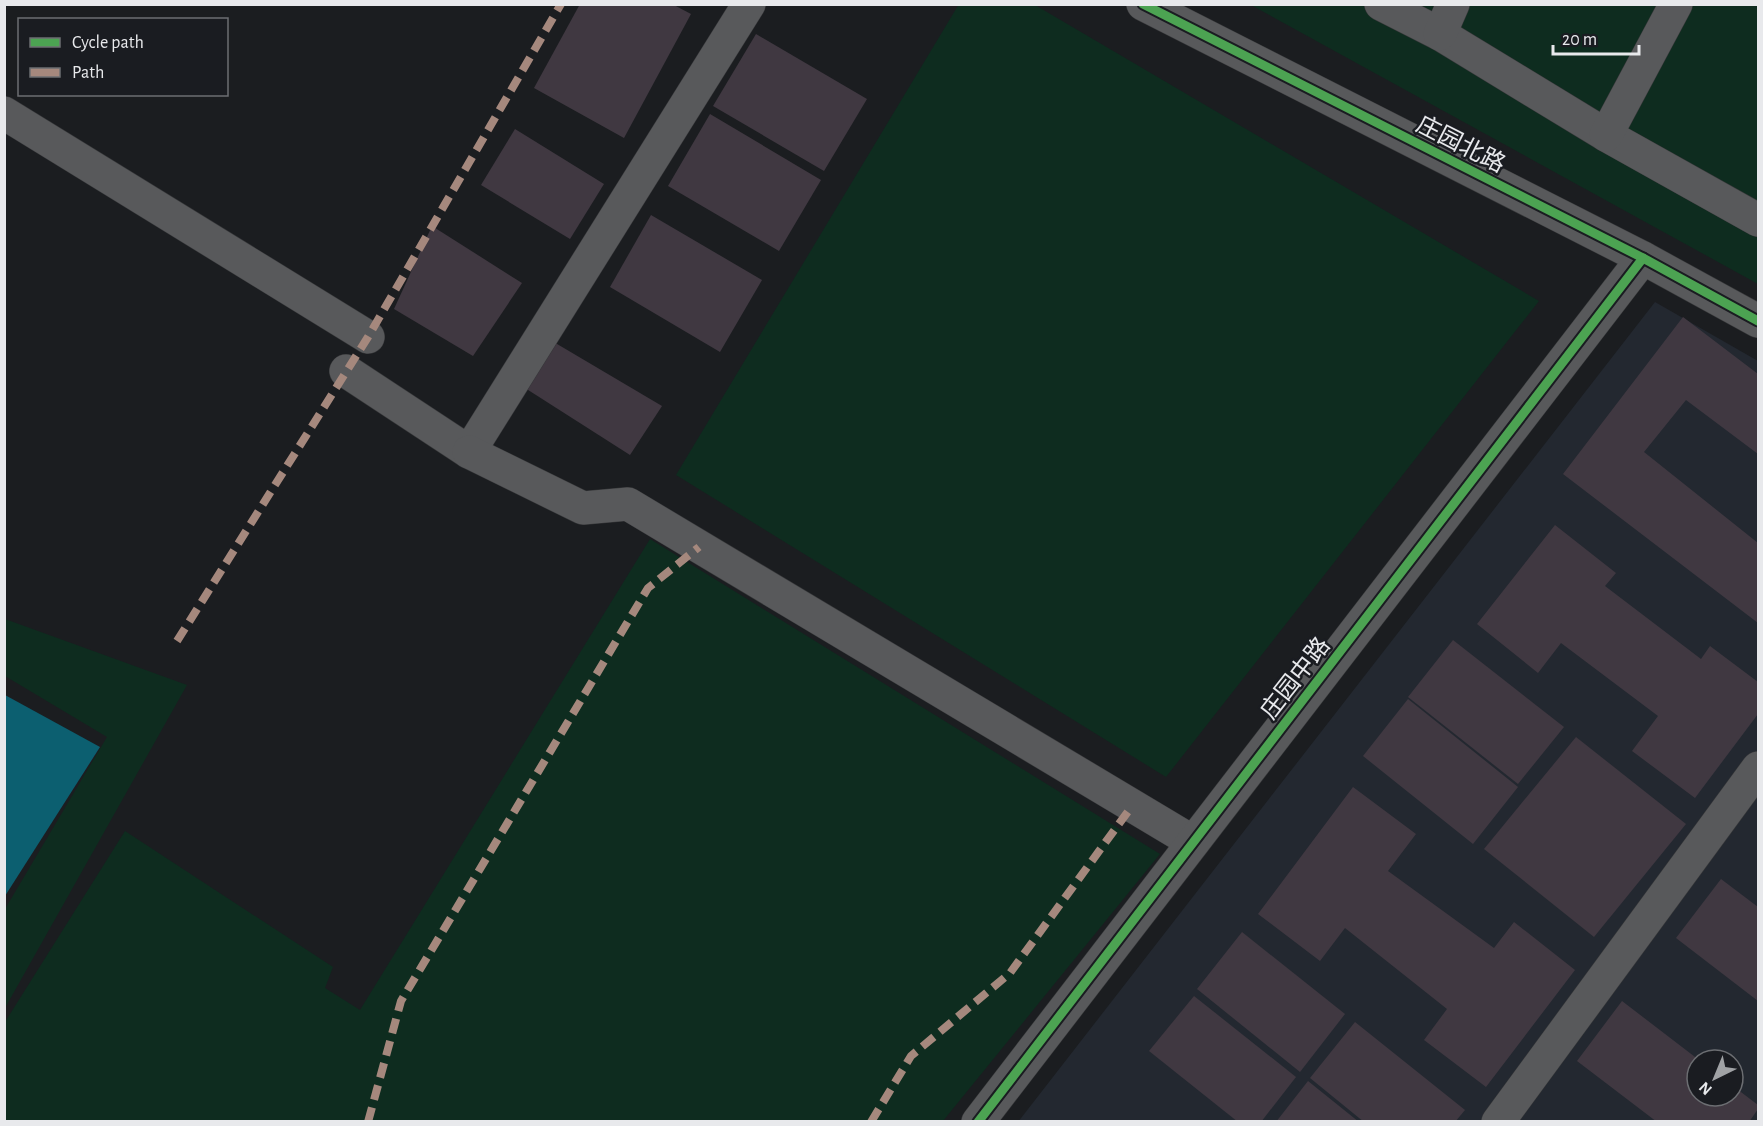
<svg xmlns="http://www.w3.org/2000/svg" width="1763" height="1126" font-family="'Alegreya Sans','Noto Sans SC',sans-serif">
<rect width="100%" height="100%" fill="#1b1d20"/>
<!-- built -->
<path fill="#232830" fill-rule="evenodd" d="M 1655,302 L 1758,361 L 1758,1121 L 1018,1122 ZM 1697,1060 L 1733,1060 L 1733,1096 L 1697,1096 Z"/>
<!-- green -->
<g fill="#0e2c1f">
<path d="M 959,4 L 1035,5 L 1539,301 L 1166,777 L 676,475 Z"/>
<path d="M 1251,5 L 1758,5 L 1758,284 Z"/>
<path d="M 650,539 L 1160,854 L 943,1121 L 5,1121 L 5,1022 L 125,831 L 333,967 L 325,988 L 360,1010 Z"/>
<path d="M 5,619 L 187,685 L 5,1008 L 5,909 L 107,737 L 5,676 Z"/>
</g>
<!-- water -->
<path fill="#0c5f70" d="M 5,695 L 100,747 L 5,896 Z"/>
<!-- building -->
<g fill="#403841">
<path d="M 580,4 L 672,4 L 691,14 L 624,138 L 534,88 Z"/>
<path d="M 756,34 L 867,99 L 824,171 L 713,106 Z"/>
<path d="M 710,114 L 821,180 L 779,251 L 668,186 Z"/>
<path d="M 515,129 L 604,184 L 570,239 L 481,185 Z"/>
<path d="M 651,215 L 762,280 L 720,352 L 610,287 Z"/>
<path d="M 432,226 L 522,283 L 473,356 L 394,309 Z"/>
<path d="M 1683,317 L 1758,374 L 1758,454 L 1686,400 L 1644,452 L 1758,543 L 1758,623 L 1563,474 Z"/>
<path d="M 552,341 L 662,406 L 630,455 L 525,388 Z"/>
<path d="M 1555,525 L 1616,573 L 1605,586 L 1701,659 L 1710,646 L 1758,682 L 1758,714 L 1695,798 L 1632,751 L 1658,716 L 1561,643 L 1538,673 L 1477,624 Z"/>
<path d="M 1453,640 L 1564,727 L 1518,784 L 1408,697 Z"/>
<path d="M 1408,699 L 1518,787 L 1473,844 L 1363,756 Z"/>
<path d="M 1576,737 L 1686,824 L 1594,937 L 1484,849 Z"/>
<path d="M 1353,787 L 1416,834 L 1388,871 L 1494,948 L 1514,922 L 1575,970 L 1486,1087 L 1424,1040 L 1447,1009 L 1345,928 L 1320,961 L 1258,914 Z"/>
<path d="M 1721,879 L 1758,907 L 1758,1001 L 1676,938 Z"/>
<path d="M 1242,932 L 1345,1014 L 1300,1072 L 1197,989 Z"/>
<path d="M 1194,996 L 1296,1077 L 1261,1122 L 1238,1122 L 1149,1051 Z"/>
<path d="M 1622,1001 L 1699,1060 L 1697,1060 L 1697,1096 L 1733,1096 L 1733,1086 L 1758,1105 L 1758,1109 L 1749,1122 L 1657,1122 L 1577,1061 Z"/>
<path d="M 1355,1022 L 1465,1110 L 1455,1122 L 1364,1122 L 1310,1078 Z"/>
<path d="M 1308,1081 L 1359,1122 L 1276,1122 Z"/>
</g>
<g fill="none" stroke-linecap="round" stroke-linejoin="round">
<defs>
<g id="minor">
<path d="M 1143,4 L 1643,258 L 1758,321"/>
<path d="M 1381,4 L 1440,34 L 1606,135 L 1758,220"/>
<path d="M 1440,34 L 1453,4"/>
<path d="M 4,113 L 368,337"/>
<path d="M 1606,135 L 1676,4"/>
<path d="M 346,371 L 469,452 L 749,4"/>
<path d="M 469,452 L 583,508 L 628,504 L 1193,842"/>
<path d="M 978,1122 L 1643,258"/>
<path d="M 1498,1122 L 1758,768"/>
</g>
</defs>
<!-- minor casing -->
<use href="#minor" stroke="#37383a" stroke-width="34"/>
<!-- minor -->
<use href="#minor" stroke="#58595b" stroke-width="33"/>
<!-- quiet -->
<g stroke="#a5887d" stroke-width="8" stroke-dasharray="15 8" stroke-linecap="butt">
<path d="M 177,641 L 368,337 L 561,4"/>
<path d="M 368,1122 L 401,1001 L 648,588 L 699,547"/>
<path d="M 871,1122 L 911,1056 L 1010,973 L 1132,806"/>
</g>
<defs>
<g id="cycleway">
<path d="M 1143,4 L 1643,258 L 1758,321"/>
<path d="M 978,1122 L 1643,258"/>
</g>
</defs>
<!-- cycleway casing -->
<use href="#cycleway" stroke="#1a1c21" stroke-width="13"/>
<!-- cycleway -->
<use href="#cycleway" stroke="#4ca352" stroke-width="9"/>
</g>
<g text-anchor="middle" stroke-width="5" stroke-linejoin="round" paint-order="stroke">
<!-- street labels -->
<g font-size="24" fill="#e8e9ec" stroke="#1a1c21">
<text transform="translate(1461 144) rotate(27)" y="8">庄园北路</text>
<text transform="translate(1295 678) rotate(-52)" y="8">庄园中路</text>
</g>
</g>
<!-- border -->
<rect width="1763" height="1126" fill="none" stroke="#e8e9ec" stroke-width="12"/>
<!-- legend -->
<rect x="18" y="18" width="210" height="78" fill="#1a1c21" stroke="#6c6e72" stroke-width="1.5"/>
<rect x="30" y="38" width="30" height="9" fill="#4ca352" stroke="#6c6e72" stroke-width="1.5"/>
<text x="72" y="48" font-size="18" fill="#e8e9ec">Cycle path</text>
<rect x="30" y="68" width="30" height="9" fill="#a5887d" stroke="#6c6e72" stroke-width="1.5"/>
<text x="72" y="78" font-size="18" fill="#e8e9ec">Path</text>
<!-- north arrow -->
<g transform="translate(1715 1078) rotate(223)"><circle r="28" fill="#1a1c21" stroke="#6c6e72" stroke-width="1.5"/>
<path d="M0-4.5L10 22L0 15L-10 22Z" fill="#a0a2a5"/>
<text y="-9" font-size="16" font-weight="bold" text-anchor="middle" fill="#e8e9ec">N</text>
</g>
<!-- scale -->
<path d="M1553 45v9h86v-9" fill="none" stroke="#e8e9ec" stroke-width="3"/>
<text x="1562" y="45" font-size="18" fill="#e8e9ec" stroke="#1a1c21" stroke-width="4.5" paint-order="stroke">20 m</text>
</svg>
